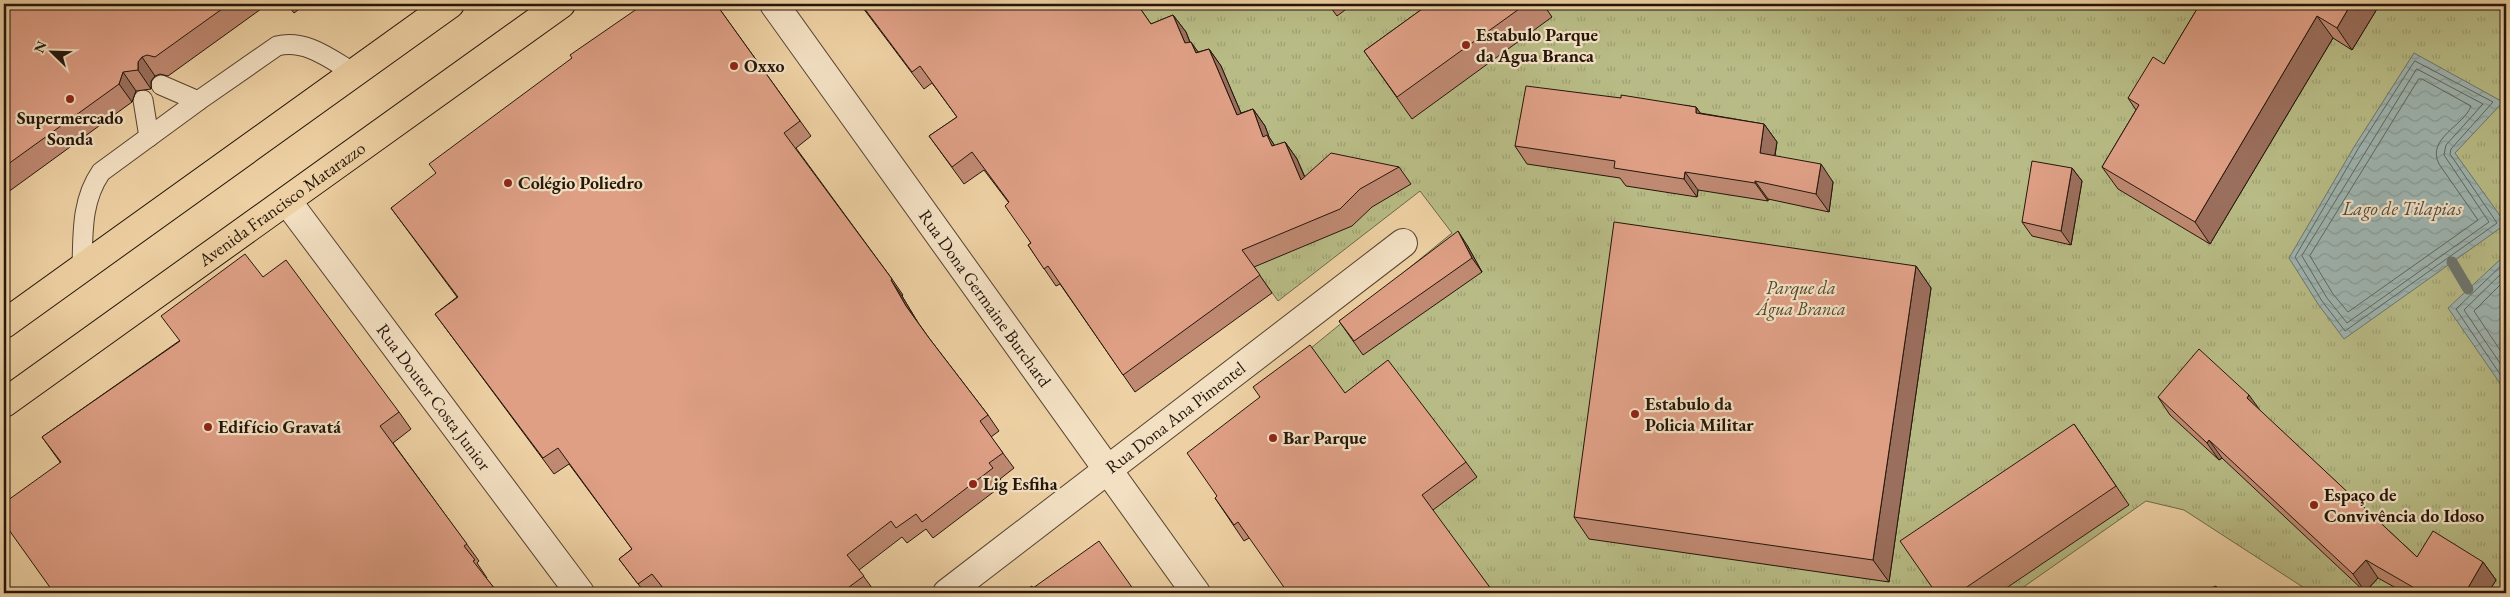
<svg xmlns="http://www.w3.org/2000/svg" width="2510" height="597" font-family="'EB Garamond',serif">
<defs>
<pattern id="park-tufts" width="24" height="20" patternUnits="userSpaceOnUse" patternTransform="scale(1.25)"><rect width="24" height="20" fill="#b8bb85"/><path d="M3 7l-1-3M5 7V3M7 7l1-3M15 17l-1-3M17 17v-4M19 17l1-3" fill="none" stroke="#9ea072"/></pattern>
<pattern id="water-waves" width="16" height="10" patternUnits="userSpaceOnUse" patternTransform="scale(1.25)"><rect width="16" height="10" fill="#9db4b0"/><path d="M0 5q4-4 8 0t8 0" fill="none" stroke="#879a96"/></pattern>
</defs>
<rect width="100%" height="100%" fill="#edd0a3"/>
<filter id="stains"><feTurbulence type="fractalNoise" baseFrequency=".004" numOctaves="4"/><feColorMatrix values="0 0 0 0 .2 0 0 0 0 .09 0 0 0 0 .02 0 0 0 .5 -.17"/></filter>
<radialGradient id="worn" r=".72"><stop offset=".6" stop-color="#630" stop-opacity="0"/><stop offset="1" stop-color="#630" stop-opacity=".3"/></radialGradient>
<!-- park -->
<path fill="url(#park-tufts)" stroke="#6e6848" d="M 1137,4 L 2506,4 L 2506,593 L 2312,593 L 2184,510 L 2146,501 L 2015,593 L 1494,593 L 1311,348 L 1452,233 L 1420,191 L 1278,301 L 1096,44 Z"/>
<!-- water -->
<g fill="url(#water-waves)" stroke="#6d756e">
<path d="M 2414,53 L 2503,102 L 2455,153 L 2506,224 L 2344,339 L 2318,304 L 2289,258 L 2354,147 Z"/>
<path d="M 2504,256 L 2506,259 L 2506,392 L 2448,308 Z"/>
</g>
<g fill="none" stroke-linecap="round" stroke-linejoin="round">
<!-- shore -->
<g stroke="#60655d" stroke-width="1">
<path d="M 2415,61 L 2493,102 L 2451,149 L 2450,154 L 2497,223 L 2345,331 L 2322,301 L 2295,257 L 2358,149 Z"/>
<path d="M 2417,69 L 2483,104 L 2446,145 L 2444,155 L 2489,222 L 2347,323 L 2327,298 L 2302,256 Z"/>
<path d="M 2419,79 L 2422,79 L 2471,106 C 2464,126 2426,138 2439,164 L 2478,220 L 2348,312 L 2333,294 L 2310,256 Z"/>
<path d="M 2506,261 L 2456,309 L 2506,383"/>
<path d="M 2506,269 L 2464,310 L 2506,372"/>
<path d="M 2506,279 L 2474,311 L 2506,359"/>
</g>
<!-- stream -->
<path stroke="#6d756e" stroke-width="11" d="M 2452,262 L 2468,289"/>
<defs>
<g id="service">
<path d="M 161,85 L 198,101"/>
<path d="M 143,100 L 149,137"/>
<path d="M 82,268 C 83,234 81,201 101,172 L 198,101 L 277,46 C 306,39 330,59 354,73"/>
</g>
<g id="minor">
<path id="s1" d="M 774,4 L 1196,593"/>
<path id="s2" d="M 287,201 L 580,593"/>
<path id="s3" d="M 947,593 L 1403,243"/>
</g>
<g id="primary">
<path d="M 4,324 L 450,4"/>
<path id="s4" d="M 4,403 L 561,4"/>
</g>
</defs>
<!-- service casing -->
<use href="#service" stroke="#564430" stroke-width="21"/>
<!-- minor casing -->
<use href="#minor" stroke="#564430" stroke-width="30"/>
<!-- primary casing -->
<use href="#primary" stroke="#24160a" stroke-width="30"/>
<!-- service -->
<use href="#service" stroke="#f3e0c3" stroke-width="19"/>
<!-- minor -->
<use href="#minor" stroke="#f3e0c3" stroke-width="28"/>
<!-- primary -->
<use href="#primary" stroke="#edd0a3" stroke-width="28"/>
</g>
<!-- wall -->
<g fill="#bf8972" stroke="#24160a">
<path d="M 4,4 L 268,4 L 168,76 L 160,74 L 155,76 L 151,81 L 151,89 L 136,91 L 132,102 L 4,195 Z"/>
<path d="M 287,4 L 306,4 L 294,13 Z"/>
<path d="M 716,4 L 811,136 L 796,148 L 892,279 L 903,295 L 902,296 L 917,321 L 929,338 L 988,415 L 999,431 L 991,437 L 1014,468 L 1000,479 L 1004,484 L 933,538 L 926,529 L 907,543 L 902,537 L 859,570 L 875,592 L 873,593 L 666,593 L 663,589 L 657,593 L 645,593 L 619,559 L 632,549 L 569,464 L 554,474 L 435,314 L 457,297 L 391,208 Z"/>
<path d="M 860,4 L 1137,4 L 1151,24 L 1173,15 L 1186,32 L 1190,42 L 1198,52 L 1209,49 L 1221,66 L 1241,113 L 1253,109 L 1265,126 L 1269,137 L 1275,146 L 1285,142 L 1297,159 L 1305,177 L 1399,167 L 1411,184 L 1372,207 L 1352,226 L 1254,267 L 1272,293 L 1135,392 L 1060,284 L 1056,286 L 1028,245 L 1031,243 L 1009,203 L 984,170 L 964,184 L 929,136 L 957,117 L 932,83 L 924,89 Z"/>
<path d="M 1328,4 L 1353,4 L 1337,16 Z"/>
<path d="M 1429,4 L 1543,4 L 1552,17 L 1412,119 L 1364,51 Z"/>
<path d="M 2200,4 L 2380,4 L 2352,50 L 2333,38 L 2210,244 L 2118,189 L 2102,167 L 2136,110 L 2128,98 L 2164,64 Z"/>
<path d="M 1621,98 L 1696,107 L 1700,113 L 1764,124 L 1777,142 L 1775,156 L 1833,182 L 1829,212 L 1768,199 L 1768,201 L 1698,190 L 1697,197 L 1626,186 L 1620,178 L 1527,164 L 1515,146 Z"/>
<path d="M 2072,168 L 2082,181 L 2071,245 L 2032,236 L 2022,222 Z"/>
<path d="M 1467,245 L 1482,272 L 1363,355 L 1339,321 Z"/>
<path d="M 1916,266 L 1931,288 L 1889,582 L 1589,539 L 1574,517 Z"/>
<path d="M 263,277 L 399,412 L 411,429 L 393,443 L 479,561 L 477,563 L 487,578 L 486,578 L 498,593 L 54,593 L 60,462 L 42,437 L 179,341 Z"/>
<path d="M 1345,393 L 1466,462 L 1477,477 L 1433,510 L 1249,538 L 1244,541 L 1215,498 Z"/>
<path d="M 2158,397 L 2260,411 L 2417,557 L 2483,562 L 2496,580 L 2488,593 L 2405,593 L 2378,578 L 2365,592 L 2222,458 L 2219,460 L 2170,415 Z"/>
<path d="M 2074,424 L 2129,505 L 1999,593 L 1936,593 Z"/>
</g>
<!-- shaded-wall -->
<g fill="#9b6f5d" stroke="#24160a">
<path d="M 2351,4 L 2380,4 L 2352,50 L 2337,28 Z"/>
<path d="M 1173,15 L 1186,32 L 1197,61 L 1185,43 Z"/>
<path d="M 2317,16 L 2333,38 L 2210,244 L 2195,222 Z"/>
<path d="M 1191,42 L 1203,59 L 1196,53 Z"/>
<path d="M 1209,49 L 1221,66 L 1249,132 L 1237,115 Z"/>
<path d="M 142,57 L 155,76 L 151,81 L 151,89 L 138,70 L 138,62 Z"/>
<path d="M 123,72 L 136,91 L 132,102 L 119,84 Z"/>
<path d="M 1696,107 L 1709,126 L 1696,113 Z"/>
<path d="M 1253,109 L 1265,126 L 1269,137 L 1279,152 L 1263,137 Z"/>
<path d="M 1764,124 L 1777,142 L 1772,171 L 1760,153 Z"/>
<path d="M 1285,142 L 1297,159 L 1313,197 L 1301,180 Z"/>
<path d="M 1821,164 L 1833,182 L 1829,212 L 1816,194 Z"/>
<path d="M 2072,168 L 2082,181 L 2071,245 L 2061,231 Z"/>
<path d="M 1685,172 L 1698,190 L 1697,197 L 1684,179 Z"/>
<path d="M 1755,181 L 1768,199 L 1768,201 L 1755,183 Z"/>
<path d="M 1458,231 L 1467,245 L 1482,272 L 1472,258 Z"/>
<path d="M 1916,266 L 1931,288 L 1889,582 L 1873,560 Z"/>
<path d="M 891,280 L 902,296 L 917,321 L 906,306 Z"/>
<path d="M 2249,395 L 2262,413 L 2247,398 Z"/>
<path d="M 2209,440 L 2222,458 L 2219,460 L 2207,443 Z"/>
<path d="M 2366,560 L 2378,578 L 2365,592 L 2353,574 Z"/>
<path d="M 2483,562 L 2496,580 L 2488,593 L 2465,593 Z"/>
<path d="M 2216,586 L 2221,593 L 2218,593 Z"/>
</g>
<!-- building -->
<g fill="#de9f85" stroke="#24160a">
<path d="M 4,4 L 229,4 L 155,57 L 147,55 L 142,57 L 138,62 L 138,70 L 123,72 L 119,84 L 4,167 Z"/>
<path d="M 644,4 L 716,4 L 800,121 L 784,133 L 892,279 L 891,280 L 906,306 L 929,338 L 988,415 L 980,421 L 1003,453 L 989,463 L 993,468 L 922,522 L 916,514 L 896,528 L 891,521 L 847,555 L 864,576 L 841,593 L 667,593 L 652,574 L 638,584 L 619,559 L 632,549 L 558,448 L 543,458 L 435,314 L 458,297 L 391,208 L 436,173 L 429,164 L 572,58 L 570,55 Z"/>
<path d="M 861,4 L 1137,4 L 1151,24 L 1173,15 L 1185,43 L 1191,42 L 1196,53 L 1209,49 L 1237,115 L 1253,109 L 1263,137 L 1267,135 L 1272,146 L 1285,142 L 1301,180 L 1331,153 L 1399,167 L 1360,189 L 1340,209 L 1242,250 L 1260,275 L 1123,375 L 1048,266 L 1044,269 L 1028,245 L 1031,243 L 1005,206 L 1009,202 L 972,152 L 952,167 L 929,136 L 957,117 L 920,66 L 912,72 Z"/>
<path d="M 1429,4 L 1526,4 L 1397,97 L 1364,51 Z"/>
<path d="M 2200,4 L 2351,4 L 2337,28 L 2317,16 L 2195,222 L 2102,167 L 2139,105 L 2128,98 L 2153,57 L 2164,64 Z"/>
<path d="M 1526,86 L 1621,98 L 1621,95 L 1696,107 L 1696,113 L 1764,124 L 1760,153 L 1821,164 L 1816,194 L 1755,181 L 1755,183 L 1685,172 L 1684,179 L 1614,168 L 1615,161 L 1515,146 Z"/>
<path d="M 2032,161 L 2072,168 L 2061,231 L 2022,222 Z"/>
<path d="M 1614,222 L 1916,266 L 1873,560 L 1574,517 Z"/>
<path d="M 1458,231 L 1472,258 L 1354,341 L 1339,321 Z"/>
<path d="M 245,254 L 263,277 L 286,260 L 399,412 L 380,426 L 467,544 L 464,546 L 475,560 L 473,561 L 498,593 L 299,593 L 296,589 L 290,593 L 54,593 L 4,523 L 4,503 L 61,462 L 42,437 L 180,341 L 161,316 Z"/>
<path d="M 1310,345 L 1345,393 L 1388,360 L 1466,462 L 1422,495 L 1494,593 L 1288,593 L 1238,522 L 1234,525 L 1215,498 L 1217,496 L 1187,453 L 1260,397 L 1253,387 Z"/>
<path d="M 2199,349 L 2249,395 L 2247,398 L 2417,557 L 2433,531 L 2483,562 L 2465,593 L 2423,593 L 2366,560 L 2353,574 L 2209,440 L 2207,443 L 2158,397 Z"/>
<path d="M 2074,424 L 2116,486 L 1958,593 L 1936,593 L 1900,541 Z"/>
<path d="M 1099,541 L 1136,593 L 1021,593 L 1032,586 L 1033,588 Z"/>
<path d="M 2216,586 L 2218,593 L 2197,593 Z"/>
</g>
<!-- markers -->
<g fill="#8f2418" stroke="#f3e0c3" stroke-width="2">
<circle cx="1466" cy="45" r="5"/>
<circle cx="734" cy="66" r="5"/>
<circle cx="70" cy="99" r="5"/>
<circle cx="508" cy="183" r="5"/>
<circle cx="1635" cy="414" r="5"/>
<circle cx="208" cy="427" r="5"/>
<circle cx="1273" cy="438" r="5"/>
<circle cx="973" cy="484" r="5"/>
<circle cx="2314" cy="505" r="5"/>
</g>
<g text-anchor="middle" stroke-width="4.5" stroke-linejoin="round" paint-order="stroke">
<!-- poi labels -->
<g font-size="18" font-weight="bold" fill="#24160a" stroke="#f3e0c3" text-anchor="start">
<text x="1476" y="41">Estabulo Parque<tspan x="1476" dy="21">da Agua Branca</tspan></text>
<text x="744" y="72">Oxxo</text>
<text x="70" y="124" text-anchor="middle">Supermercado<tspan x="70" dy="21">Sonda</tspan></text>
<text x="518" y="189">Colégio Poliedro</text>
<text x="1645" y="410">Estabulo da<tspan x="1645" dy="21">Policia Militar</tspan></text>
<text x="218" y="433">Edifício Gravatá</text>
<text x="1283" y="444">Bar Parque</text>
<text x="983" y="490">Lig Esfiha</text>
<text x="2324" y="501">Espaço de<tspan x="2324" dy="21">Convivência do Idoso</tspan></text>
</g>
<!-- street labels -->
<g font-size="18" fill="#24160a" stroke="#f3e0c3">
<text dy="6" stroke="none"><textPath href="#s4" startOffset="342">Avenida Francisco Matarazzo</textPath></text>
<text dy="6" stroke="none"><textPath href="#s1" startOffset="362">Rua Dona Germaine Burchard</textPath></text>
<text dy="6" stroke="none"><textPath href="#s2" startOffset="245">Rua Doutor Costa Junior</textPath></text>
<text dy="6" stroke="none"><textPath href="#s3" startOffset="288">Rua Dona Ana Pimentel</textPath></text>
</g>
<!-- park labels -->
<g font-size="18" font-style="italic" fill="#50482f" stroke="#f3e0c3">
<text x="1801" y="294">Parque da<tspan x="1801" dy="21">Água Branca</tspan></text>
</g>
<!-- water labels -->
<g font-size="19" font-style="italic" fill="#4e4d44" stroke="#f3e0c3">
<text x="2402" y="215">Lago de Tilapias</text>
</g>
</g>
<!-- margin -->
<rect width="2510" height="597" fill="none" stroke="#edd0a3" stroke-width="20"/>
<rect x="5" y="5" width="2500" height="587" fill="none" stroke="#24160a" stroke-width="2.5"/>
<rect x="10" y="10" width="2490" height="577" fill="none" stroke="#24160a"/>
<!-- north arrow -->
<g transform="translate(52 52) rotate(293)" stroke="#f3e0c3" stroke-width="4" paint-order="stroke">
<path d="M0-4L9 19L0 12L-9 19Z" fill="#24160a"/>
<text y="-8" font-size="14" font-weight="bold" text-anchor="middle" fill="#24160a">N</text>
</g>
<rect width="100%" height="100%" filter="url(#stains)"/>
<rect width="100%" height="100%" fill="url(#worn)"/>
</svg>
